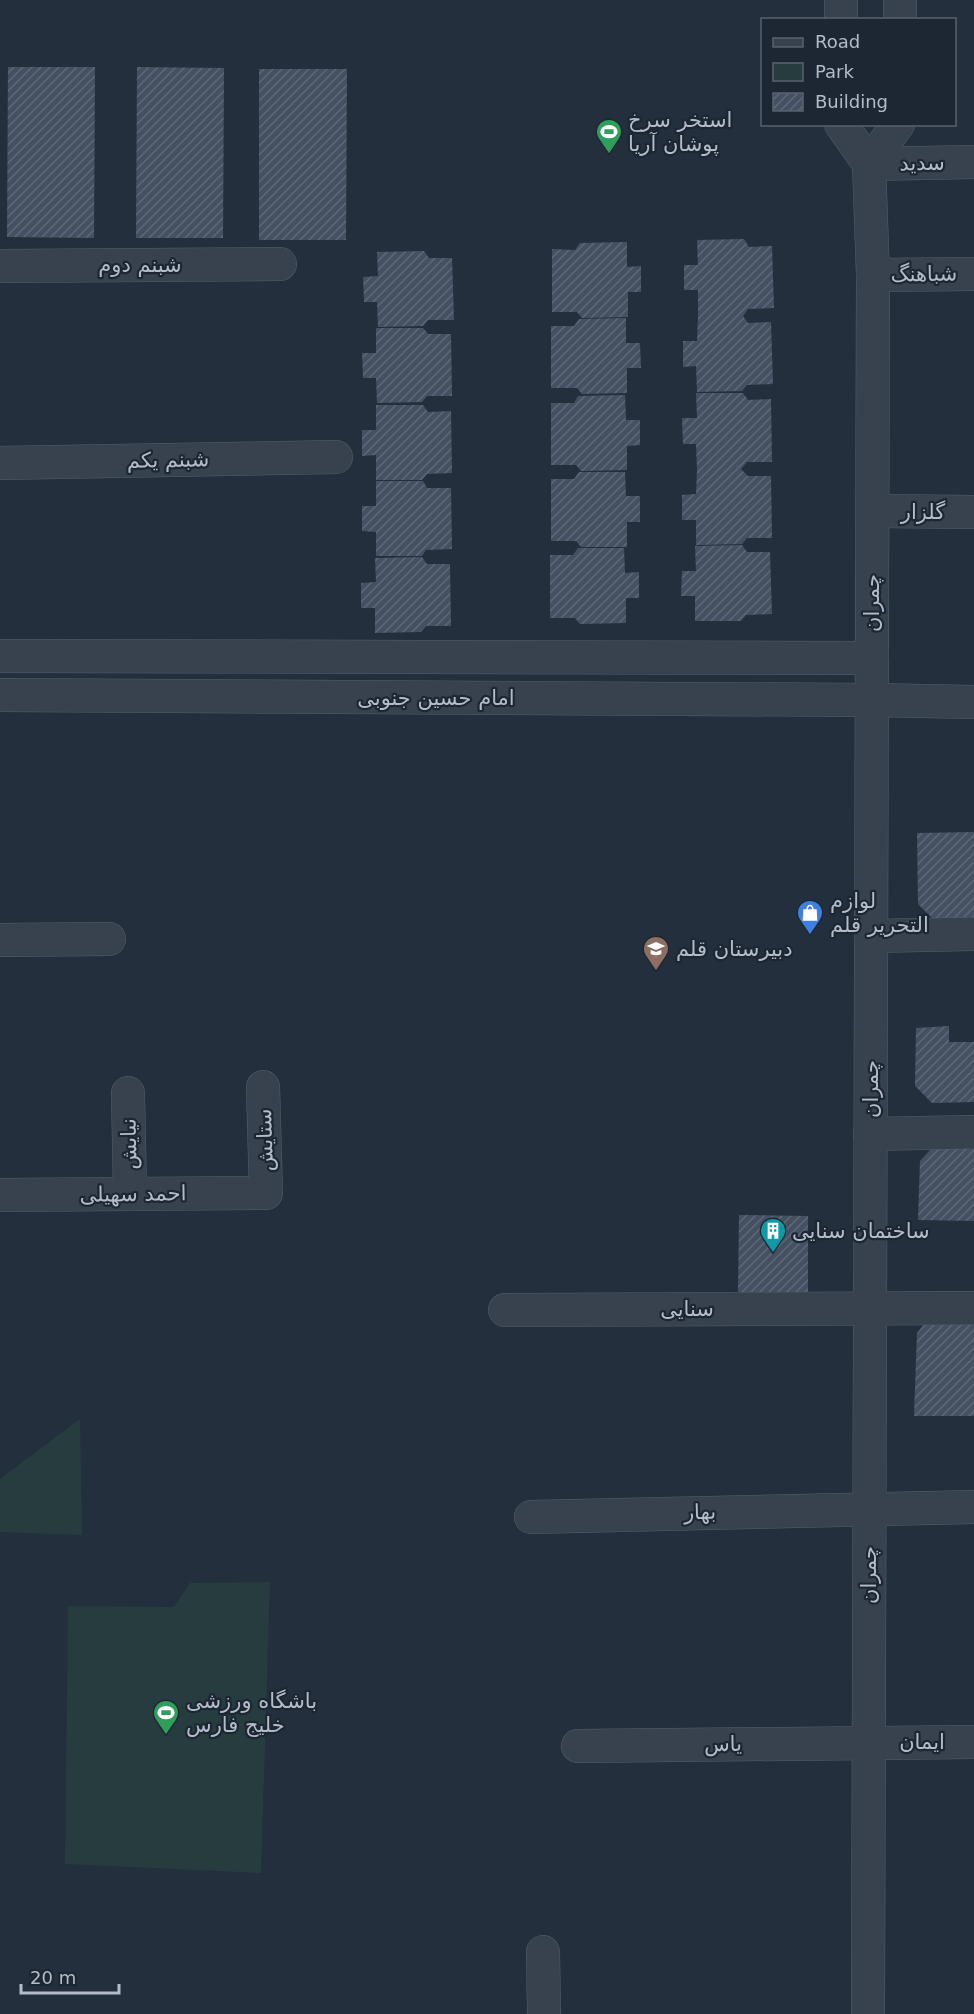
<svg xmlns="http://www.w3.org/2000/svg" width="974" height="2014" font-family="'DejaVu Sans','Noto Sans Arabic',sans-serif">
<defs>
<pattern id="building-hatch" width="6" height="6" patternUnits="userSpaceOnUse" patternTransform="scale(1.5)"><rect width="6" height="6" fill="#455162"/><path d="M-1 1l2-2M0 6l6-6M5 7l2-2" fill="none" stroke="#5d6877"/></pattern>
</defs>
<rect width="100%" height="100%" fill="#242f3e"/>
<!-- park -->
<g fill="#263c3f">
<path d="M 80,1419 L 82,1535 L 0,1532 L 0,1479 Z"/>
<path d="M 270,1582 L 261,1873 L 65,1864 L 68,1606 L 174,1607 L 190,1583 Z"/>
</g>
<!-- building -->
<g fill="url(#building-hatch)">
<path d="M 8,67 L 95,67 L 94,238 L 7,237 Z"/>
<path d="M 137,67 L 224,68 L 223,238 L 136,238 Z"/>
<path d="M 259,69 L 347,69 L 346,240 L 259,240 Z"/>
<path d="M 744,239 L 749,247 L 772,246 L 774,308 L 748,309 L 743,316 L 748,323 L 771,322 L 773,384 L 747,385 L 742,391 L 697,392 L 696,366 L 683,367 L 683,341 L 697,341 L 698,316 L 698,290 L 684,290 L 684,265 L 698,265 L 697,240 Z"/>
<path d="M 627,242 L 627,267 L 641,266 L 641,292 L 628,292 L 628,317 L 582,318 L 577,312 L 552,312 L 552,249 L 575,250 L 580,243 Z"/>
<path d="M 424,251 L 429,258 L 452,258 L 454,320 L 428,320 L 423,326 L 378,327 L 377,302 L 364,302 L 363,277 L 378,276 L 377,252 Z"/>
<path d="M 626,318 L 626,343 L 640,343 L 641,368 L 627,368 L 627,393 L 582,394 L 577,388 L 551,388 L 551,326 L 574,326 L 579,319 Z"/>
<path d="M 376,328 L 423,328 L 428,334 L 451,334 L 452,396 L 427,396 L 422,402 L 377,403 L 376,378 L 363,378 L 362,353 L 376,353 Z"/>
<path d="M 696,393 L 743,393 L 748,400 L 771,399 L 772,462 L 747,462 L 741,469 L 748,476 L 771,476 L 772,538 L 747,538 L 742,544 L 696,545 L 696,520 L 682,520 L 682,495 L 696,494 L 697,470 L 696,444 L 683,444 L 682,418 L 697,418 Z"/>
<path d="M 625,395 L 626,420 L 640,420 L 640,445 L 627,446 L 627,470 L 581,471 L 576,465 L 551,465 L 551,403 L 574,403 L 578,396 Z"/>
<path d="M 376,405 L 423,405 L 428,412 L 451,411 L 452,473 L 427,474 L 422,480 L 376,480 L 376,455 L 362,456 L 362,430 L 376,430 Z"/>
<path d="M 579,472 L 625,472 L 626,496 L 640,496 L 640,522 L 627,522 L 627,547 L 581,547 L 576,541 L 551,541 L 551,479 L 574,479 Z"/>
<path d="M 376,481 L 423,481 L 427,488 L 451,488 L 452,549 L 426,550 L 422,556 L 376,556 L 376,532 L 362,531 L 362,506 L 376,506 Z"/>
<path d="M 742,545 L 747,552 L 770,552 L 772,614 L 746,615 L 741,621 L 695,621 L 695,596 L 681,596 L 682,571 L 696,571 L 695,546 Z"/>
<path d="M 578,548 L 624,548 L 625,573 L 639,572 L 639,598 L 626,598 L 626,623 L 580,624 L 575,618 L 550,618 L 550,555 L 573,555 Z"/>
<path d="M 422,557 L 427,564 L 450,564 L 451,626 L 426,626 L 421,632 L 375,633 L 375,608 L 361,608 L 361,583 L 376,582 L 375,558 Z"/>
<path d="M 974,832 L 974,925 L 939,925 L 918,904 L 917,833 Z"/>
<path d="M 949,1026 L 949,1042 L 974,1042 L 974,1102 L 932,1103 L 915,1086 L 916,1028 Z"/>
<path d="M 932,1148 L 974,1148 L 974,1221 L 918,1220 L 920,1161 Z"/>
<path d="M 739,1215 L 808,1216 L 808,1293 L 738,1292 Z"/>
<path d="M 926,1322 L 974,1322 L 974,1416 L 914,1416 L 917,1333 Z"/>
</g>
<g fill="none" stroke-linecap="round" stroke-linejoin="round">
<defs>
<g id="minor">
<path d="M 869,164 L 974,162"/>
<path d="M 0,266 L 280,264"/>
<path d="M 873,275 L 974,274"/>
<path d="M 0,463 L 336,457"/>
<path d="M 873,511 L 974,512"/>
<path d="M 872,700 L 974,702"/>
<path d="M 871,936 L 974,934"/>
<path d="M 0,940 L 109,939"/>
<path d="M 128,1093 L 130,1194"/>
<path d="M 870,1134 L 974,1132"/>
<path d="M 0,1195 L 266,1193 L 263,1087"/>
<path d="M 505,1310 L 974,1308"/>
<path d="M 531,1517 L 974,1507"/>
<path d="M 578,1746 L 974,1742"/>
<path d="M 543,1952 L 544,2014"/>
</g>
<g id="tertiary">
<path d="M 841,20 L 841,0"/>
<path d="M 900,20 L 900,0"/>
<path d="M 841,124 L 869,164 L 873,275 L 868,2014"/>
<path d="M 869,164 L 898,124"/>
<path d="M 0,656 L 872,658"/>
<path d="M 0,695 L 872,700"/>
</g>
</defs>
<!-- minor casing -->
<use href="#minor" stroke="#565f6c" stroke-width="34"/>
<!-- tertiary casing -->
<use href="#tertiary" stroke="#565f6c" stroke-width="34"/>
<!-- minor -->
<use href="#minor" stroke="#38414e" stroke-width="33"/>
<!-- tertiary -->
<use href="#tertiary" stroke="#38414e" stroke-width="33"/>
</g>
<!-- icons -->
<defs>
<symbol id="stadium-pin" viewBox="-11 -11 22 30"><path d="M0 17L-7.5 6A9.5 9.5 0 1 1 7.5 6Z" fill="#2e9e5b" stroke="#1d2633"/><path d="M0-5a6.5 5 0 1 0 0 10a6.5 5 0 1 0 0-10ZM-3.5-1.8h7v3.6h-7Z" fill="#fff"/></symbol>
<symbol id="shop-pin" viewBox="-11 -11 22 30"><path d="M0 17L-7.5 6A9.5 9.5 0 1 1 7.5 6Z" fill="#3f7fe0" stroke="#1d2633"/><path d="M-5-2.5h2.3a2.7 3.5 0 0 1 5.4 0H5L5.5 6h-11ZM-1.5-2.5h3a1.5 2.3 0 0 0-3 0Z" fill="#fff"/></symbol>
<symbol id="school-pin" viewBox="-11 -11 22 30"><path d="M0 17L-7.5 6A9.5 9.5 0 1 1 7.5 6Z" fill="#8d6e63" stroke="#1d2633"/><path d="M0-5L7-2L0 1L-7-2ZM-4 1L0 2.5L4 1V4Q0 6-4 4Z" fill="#fff"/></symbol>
<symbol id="building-pin" viewBox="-11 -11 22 30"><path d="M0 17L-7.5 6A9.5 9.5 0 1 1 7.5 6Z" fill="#0f9aa8" stroke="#1d2633"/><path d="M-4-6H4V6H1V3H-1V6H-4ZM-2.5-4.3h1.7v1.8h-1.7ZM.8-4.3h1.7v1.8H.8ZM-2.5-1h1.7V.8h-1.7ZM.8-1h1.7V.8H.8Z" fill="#fff"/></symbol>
</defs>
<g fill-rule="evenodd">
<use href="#stadium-pin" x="594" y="117" width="30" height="40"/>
<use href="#shop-pin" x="795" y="898" width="30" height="40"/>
<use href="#school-pin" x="641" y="934" width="30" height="40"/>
<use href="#building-pin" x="758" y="1216" width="30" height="40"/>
<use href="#stadium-pin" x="151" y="1698" width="30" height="40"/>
</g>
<g text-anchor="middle" stroke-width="4.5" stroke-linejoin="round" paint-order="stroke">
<!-- poi labels -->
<g font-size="21" fill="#b4bcc9" stroke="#1d2633" text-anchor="start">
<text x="628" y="127">استخر سرخ<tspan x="628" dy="24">پوشان آریا</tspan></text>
<text x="830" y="908">لوازم<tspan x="830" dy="24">التحریر قلم</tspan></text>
<text x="676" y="956">دبیرستان قلم</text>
<text x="792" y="1238">ساختمان سنایی</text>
<text x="186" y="1708">باشگاه ورزشی<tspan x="186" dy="24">خلیج فارس</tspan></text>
</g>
<!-- street labels -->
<g font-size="21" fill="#b4bcc9" stroke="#1d2633">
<text transform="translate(922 163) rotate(-1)" y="7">سدید</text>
<text x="140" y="272">شبنم دوم</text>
<text transform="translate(924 274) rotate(-1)" y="7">شباهنگ</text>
<text transform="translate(168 460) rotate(-1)" y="7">شبنم یکم</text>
<text x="923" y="519">گلزار</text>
<text transform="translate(872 603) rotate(-90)" y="7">چمران</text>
<text x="436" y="705">امام حسین جنوبی</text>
<text transform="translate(871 1089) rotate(-90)" y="7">چمران</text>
<text transform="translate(265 1140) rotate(-92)" y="7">ستایش</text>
<text transform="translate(129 1144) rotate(-91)" y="7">نیایش</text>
<text transform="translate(133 1194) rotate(-1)" y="7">احمد سهیلی</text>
<text x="687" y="1316">سنایی</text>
<text transform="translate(700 1512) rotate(-2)" y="7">بهار</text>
<text transform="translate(869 1575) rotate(-90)" y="7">چمران</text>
<text x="922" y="1749">ایمان</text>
<text transform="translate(723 1744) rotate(-1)" y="7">یاس</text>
</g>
</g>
<!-- legend -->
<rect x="761" y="18" width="195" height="108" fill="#1d2633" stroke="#59626f" stroke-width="1.5"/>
<rect x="773" y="38" width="30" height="9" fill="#38414e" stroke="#59626f" stroke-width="1.5"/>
<text x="815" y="48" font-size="18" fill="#b4bcc9">Road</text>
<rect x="773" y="63" width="30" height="18" fill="#263c3f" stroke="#59626f" stroke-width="1.5"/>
<text x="815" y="78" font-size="18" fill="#b4bcc9">Park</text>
<rect x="773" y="93" width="30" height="18" fill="url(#building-hatch)" stroke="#59626f" stroke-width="1.5"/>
<text x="815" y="108" font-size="18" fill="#b4bcc9">Building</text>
<!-- scale -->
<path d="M21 1984v9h98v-9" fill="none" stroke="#b4bcc9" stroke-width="3"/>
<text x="30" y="1984" font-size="18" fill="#b4bcc9" stroke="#1d2633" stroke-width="4.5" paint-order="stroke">20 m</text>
</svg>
